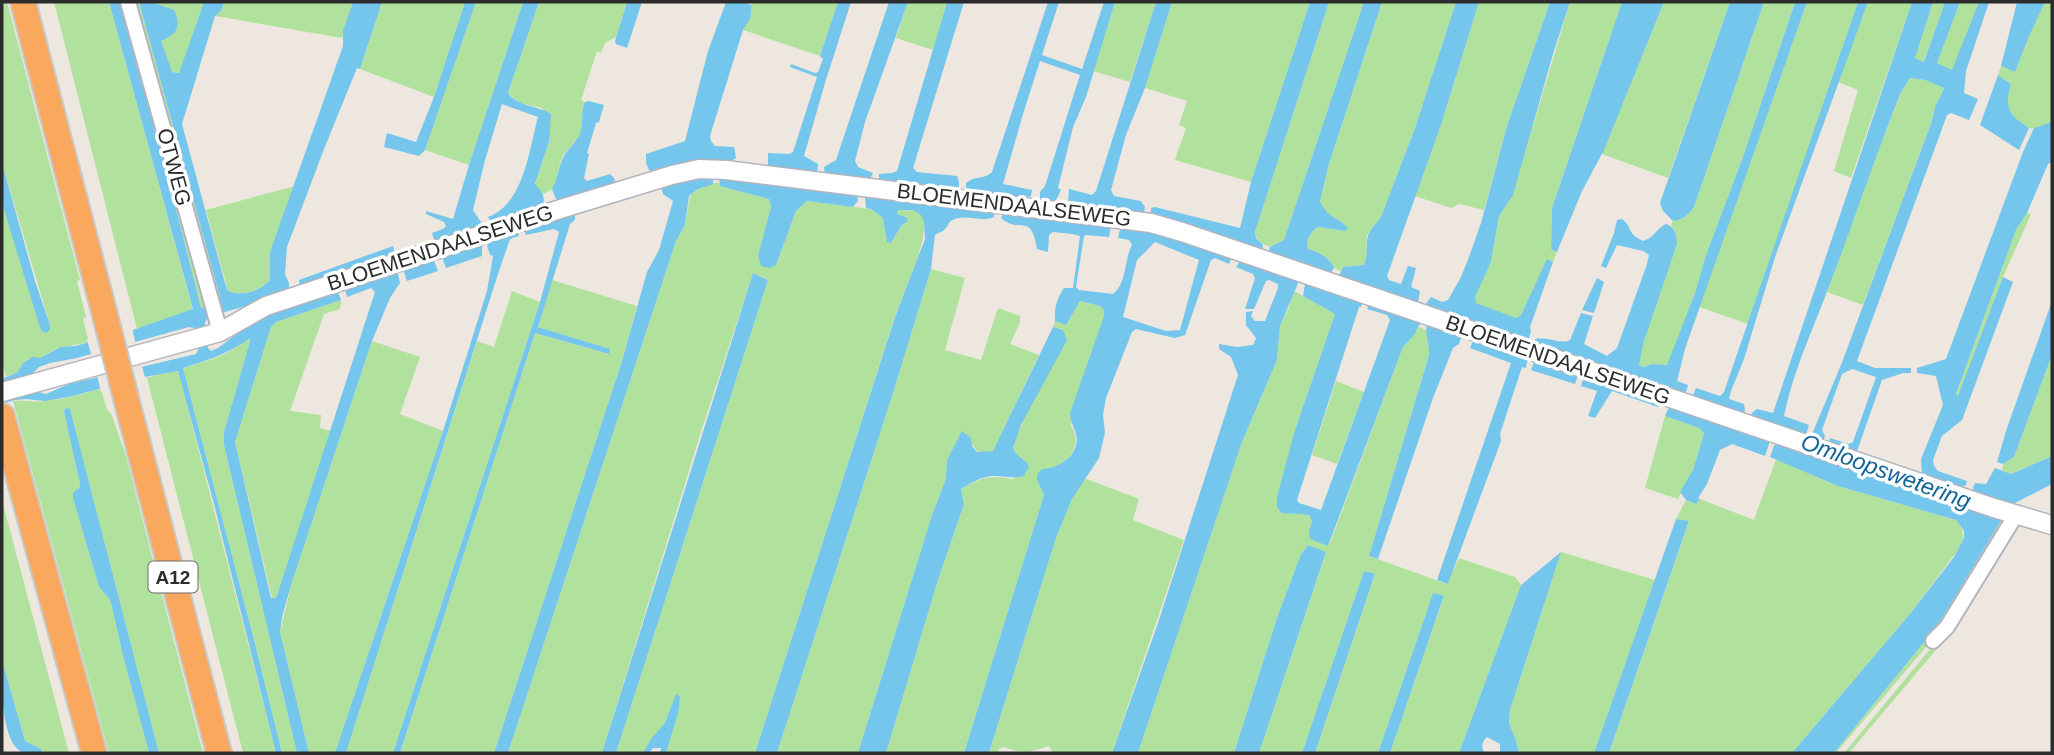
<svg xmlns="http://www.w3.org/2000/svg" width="2054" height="755" font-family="Arial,sans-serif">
<rect width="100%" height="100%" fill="#ede7df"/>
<!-- green -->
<g fill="#b1e29d">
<path d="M 2,2 L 7,2 L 80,280 L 77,281 L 86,317 L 83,319 L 89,342 L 56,349 L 40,358 L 29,358 L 18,372 L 6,377 L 2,363 L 2,200 L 40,328 L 42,331 L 50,325 L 2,163 Z"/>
<path d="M 54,2 L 109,2 L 193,310 L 137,329 Z"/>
<path d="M 119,2 L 139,2 L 220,297 L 215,303 L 201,308 L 168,177 Z"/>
<path d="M 151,2 L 204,2 L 180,73 L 172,72 L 166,59 Z"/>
<path d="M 224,2 L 353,2 L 342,38 L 215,16 L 221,11 Z"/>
<path d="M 382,2 L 465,2 L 434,97 L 360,69 Z"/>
<path d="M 476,2 L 523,2 L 469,165 L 425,150 Z"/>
<path d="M 539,2 L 627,2 L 616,37 L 605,43 L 601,53 L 597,51 L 581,100 L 585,102 C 581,112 584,124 580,134 C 576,143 567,148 563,156 C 558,167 557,177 554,188 L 543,194 L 535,185 L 549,142 L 542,108 L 519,103 L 508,93 Z"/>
<path d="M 754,2 L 838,2 L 820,56 L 743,30 L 750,19 L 752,5 Z"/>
<path d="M 908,2 L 947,2 L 933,50 L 896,38 Z"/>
<path d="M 1115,2 L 1156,2 L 1130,82 L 1093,71 Z"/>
<path d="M 1172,2 L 1310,2 L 1251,182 L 1175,160 L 1186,128 L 1179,125 L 1187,101 L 1145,88 Z"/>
<path d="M 1329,2 L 1364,2 L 1284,240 L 1270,247 C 1262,244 1256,241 1255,232 Z"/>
<path d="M 1382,2 L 1456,2 L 1415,128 L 1381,217 C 1377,223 1369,230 1367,236 C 1365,247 1369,251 1364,265 L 1343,267 L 1341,271 L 1334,268 C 1330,257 1318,252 1308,249 C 1306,240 1310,232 1318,227 L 1344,231 L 1344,224 L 1326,213 L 1320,201 L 1329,164 Z"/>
<path d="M 1479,2 L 1550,2 L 1507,126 L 1484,210 L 1459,204 L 1451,208 L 1415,196 L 1441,125 Z"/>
<path d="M 1570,2 L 1622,2 L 1552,208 L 1551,249 L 1557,252 L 1553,262 L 1547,260 L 1521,315 L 1516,319 L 1476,303 L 1474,297 L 1491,262 L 1499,216 L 1521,166 Z"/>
<path d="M 1664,2 L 1730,2 L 1668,178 L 1602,154 Z"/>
<path d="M 1764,2 L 1795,2 L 1743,157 L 1706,255 L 1695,293 L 1671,359 L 1667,365 L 1652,364 L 1643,367 L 1639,365 L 1644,341 L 1675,231 L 1671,225 L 1673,221 C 1683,220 1688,215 1694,207 Z"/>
<path d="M 1807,2 L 1858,2 L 1748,324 L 1699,307 Z"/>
<path d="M 1868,2 L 1912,2 L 1851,178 L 1834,171 L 1858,90 L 1838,82 Z"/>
<path d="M 1933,2 L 1945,2 L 1924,62 L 1915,58 Z"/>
<path d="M 1960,2 L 1979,2 L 1953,71 L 1936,63 Z"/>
<path d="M 2045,2 L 2052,2 L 2052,122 C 2046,124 2036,130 2029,128 C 2020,125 2008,112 2007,102 C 2007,96 2009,90 2011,84 L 1998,75 L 2001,66 L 2015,72 L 2029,35 Z"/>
<path d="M 1910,78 L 1925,80 L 1944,88 L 1935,107 L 1932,121 L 1863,305 L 1827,292 L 1879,149 L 1901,92 Z"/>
<path d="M 713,183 L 719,183 L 721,186 L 769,199 L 771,207 L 758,255 L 776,265 L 796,211 L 807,201 L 871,209 L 883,218 L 887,242 L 891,243 L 901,226 L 906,223 L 897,214 L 898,210 C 907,210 922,209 924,221 C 928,243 901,298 893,322 C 847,466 801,610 755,753 L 666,753 L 678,714 C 663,725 652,737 643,753 L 616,753 L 768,280 L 753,273 L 700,435 L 602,753 L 508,753 L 676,241 L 685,225 L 690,196 L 698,189 L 710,185 Z"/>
<path d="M 295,186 L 270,252 L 270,280 C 260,291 241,297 228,291 L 206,210 Z"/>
<path d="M 2027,213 L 2031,214 L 2003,277 L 1959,396 L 1956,394 L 2016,230 Z"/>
<path d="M 931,269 L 965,278 L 945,350 L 981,360 L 998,308 L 1020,316 L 1020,322 L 1010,344 L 1039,355 L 993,452 L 978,452 L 962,432 L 947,460 L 946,479 L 932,515 L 858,753 L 777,753 L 894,390 Z"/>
<path d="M 552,280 L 637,306 L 622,361 L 494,753 L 400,753 L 535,333 L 608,354 L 609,349 L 538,327 Z"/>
<path d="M 512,291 L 540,302 L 393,753 L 346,753 L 477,341 L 494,347 Z"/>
<path d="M 1294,291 L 1335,314 L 1295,430 L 1292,514 L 1300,513 L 1309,515 L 1312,521 L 1309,532 L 1329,546 L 1403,347 L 1419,327 L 1426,330 L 1430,345 L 1429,355 L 1369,556 L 1447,584 L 1459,558 L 1515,577 L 1521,585 L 1459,753 L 1390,753 L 1444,597 L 1433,593 L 1378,753 L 1315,753 L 1375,575 L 1364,571 L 1302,753 L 1259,753 L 1326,553 L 1308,545 L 1301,554 L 1277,618 L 1234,753 L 1138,753 L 1242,442 L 1277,360 L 1280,326 L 1289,307 Z"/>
<path d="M 341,300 L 340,309 L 324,314 L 290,411 L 321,415 L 320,428 L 331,431 L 279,589 L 276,598 L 272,598 L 235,442 L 271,327 L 276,322 Z"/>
<path d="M 1080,301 L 1100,306 L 1105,310 L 1102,327 L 1091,353 L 1071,425 C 1085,447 1065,469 1042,469 L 1037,480 L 1044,495 L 964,753 L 886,753 L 938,580 L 964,504 L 961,489 C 982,477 989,475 1014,479 L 1025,460 L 1015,454 L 1013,449 L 1016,438 L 1063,330 L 1053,327 L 1055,321 L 1066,325 Z"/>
<path d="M 248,339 L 250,341 L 224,432 L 224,445 L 297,753 L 282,753 L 253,636 L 183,368 C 205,362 231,354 248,339 Z"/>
<path d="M 372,341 L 420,357 L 400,414 L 443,431 L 335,753 L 309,753 L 280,632 L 292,582 Z"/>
<path d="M 2052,355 L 2052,456 L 2010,474 L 2002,470 L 2003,464 L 2014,457 Z"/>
<path d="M 175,370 L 179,373 L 276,753 L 243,753 L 147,378 Z"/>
<path d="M 1336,381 L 1364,392 L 1337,464 L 1312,455 Z"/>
<path d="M 101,389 L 107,410 L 111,413 L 126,456 L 203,753 L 159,753 L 70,410 L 68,408 L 65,409 L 64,412 L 80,484 L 73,498 L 99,587 L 109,598 L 112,607 L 123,656 L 149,753 L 109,753 L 13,401 C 24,399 35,403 46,401 C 65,399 83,394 101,389 Z"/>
<path d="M 1665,416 L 1699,428 L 1704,433 L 1693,470 L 1678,499 L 1645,488 Z"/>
<path d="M 1776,459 L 1838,486 L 1956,520 C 1963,530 1965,534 1961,546 L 1909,615 L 1792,753 L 1609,753 L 1689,522 L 1676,519 L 1686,500 L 1696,504 L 1700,499 L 1754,520 Z"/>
<path d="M 1084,478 L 1139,499 L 1133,520 L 1184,540 L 1112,753 L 1053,753 L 1049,746 C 1028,753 1024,754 1003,747 L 998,750 L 998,753 L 989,753 L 1056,538 L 1072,499 Z"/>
<path d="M 2,500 L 69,753 L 42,753 L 41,749 L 25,741 L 2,660 Z"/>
<path d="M 2005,514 L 2010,516 L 1932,640 L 1836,753 L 1834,753 L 1938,625 Z"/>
<path d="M 1561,552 L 1655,580 L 1594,753 L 1519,753 L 1516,740 L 1509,723 L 1510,710 Z"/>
<path d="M 1944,636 L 1946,638 L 1849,753 L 1844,753 L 1940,637 Z"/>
</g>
<!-- water -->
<g fill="#75c6ec" fill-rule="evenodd">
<path d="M 109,2 L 119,2 L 168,177 L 201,308 L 209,306 L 212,317 L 207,318 L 205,323 L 208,348 L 211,351 L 218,348 L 265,313 L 337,289 L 341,300 L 276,322 L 271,327 L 235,442 L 271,598 L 276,598 L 279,589 L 375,292 L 371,288 L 347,297 L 344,286 L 392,270 L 398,274 L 400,283 L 390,298 L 372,341 L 292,582 L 282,617 L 280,632 L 309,753 L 297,753 L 224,445 L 224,432 L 250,341 L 249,339 C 229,353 206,361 183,368 L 253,636 L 282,753 L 276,753 L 214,504 L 178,371 L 145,377 L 69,397 L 45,401 L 26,399 L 15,400 L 2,404 L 2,398 L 35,391 L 46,394 L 69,384 L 196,354 L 200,346 L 195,328 L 189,327 L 77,358 L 50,363 L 39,367 L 30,376 L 2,385 L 2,379 L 18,372 L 22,364 L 32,357 L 40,358 L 61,347 L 75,346 L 133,330 L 193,309 Z"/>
<path d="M 139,2 L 151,2 L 174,10 C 182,27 177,34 161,41 L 172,72 L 179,73 L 204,2 L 224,2 L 221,11 L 215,16 L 182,124 L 225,283 L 228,291 C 242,297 260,291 270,280 L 270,252 L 343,46 L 343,31 L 353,2 L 382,2 L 360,69 L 357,68 L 324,149 L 287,247 L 285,274 L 289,283 L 289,290 L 250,305 L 221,313 L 215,303 L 220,297 Z"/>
<path d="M 465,2 L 476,2 L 425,150 L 419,156 L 384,147 L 387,133 L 416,142 L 434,97 Z"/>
<path d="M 523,2 L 539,2 L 508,93 C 518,107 537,105 551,114 L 549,142 L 535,184 C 543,193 546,197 542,208 L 492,224 L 488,217 C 524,204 529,150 538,117 L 502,104 L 485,160 L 473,210 L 483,225 L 481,227 L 435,243 L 432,233 L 443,229 L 446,226 L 444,222 L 426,214 L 426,211 L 453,219 L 469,165 Z"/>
<path d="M 627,2 L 642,2 L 627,48 L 616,44 L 615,41 Z"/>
<path d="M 726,2 L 742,2 L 752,5 L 750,19 L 743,30 L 710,136 L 711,141 L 715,146 L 734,147 L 736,158 L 730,162 L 655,172 L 649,170 L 646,163 L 646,154 L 685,141 L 708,51 Z"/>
<path d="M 838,2 L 851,2 L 825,83 L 804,156 L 818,164 L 817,172 L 815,174 L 768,167 L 768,153 L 789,154 L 793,152 L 817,77 L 790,67 L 791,64 L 815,73 L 818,72 L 823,59 L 820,56 Z"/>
<path d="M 889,2 L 908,2 L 865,122 L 855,161 L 858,167 L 873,173 L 869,181 L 825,175 L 824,167 L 836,160 Z"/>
<path d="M 947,2 L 964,2 L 913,168 L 917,172 L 957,176 L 959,182 L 959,188 L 954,191 L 879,182 L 879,174 L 892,173 L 897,171 Z"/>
<path d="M 1048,2 L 1059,2 L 1042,55 L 1082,69 L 1104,2 L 1115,2 L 1086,97 L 1073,127 L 1058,188 L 1061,190 L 1055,202 L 1044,201 L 1040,198 L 1040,192 L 1045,186 L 1080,75 L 1040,61 L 1023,114 L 1003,184 L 1032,190 L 1031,196 L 1025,198 L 969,192 L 966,188 L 966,183 C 976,175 984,180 992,172 Z"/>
<path d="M 1156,2 L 1172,2 L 1145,88 L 1126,135 L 1111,190 L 1114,196 L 1141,201 L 1145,207 L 1144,212 L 1141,214 L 1070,205 L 1068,202 L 1069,189 L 1092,195 L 1096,191 Z"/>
<path d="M 1310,2 L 1329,2 L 1255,232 L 1256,238 L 1263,245 L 1262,251 L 1151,216 L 1151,208 L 1155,207 L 1240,228 L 1251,182 Z"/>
<path d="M 1364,2 L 1382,2 L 1329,164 L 1320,201 C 1329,220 1336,215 1348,228 L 1345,231 L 1318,227 C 1310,232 1306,240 1308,249 C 1318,252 1330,257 1334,268 L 1329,276 L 1268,253 L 1270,247 L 1284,240 Z"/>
<path d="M 1456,2 L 1479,2 L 1441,125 L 1387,276 L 1389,280 L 1401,284 L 1408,266 L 1416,268 L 1411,287 L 1420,291 L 1418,303 L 1341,280 L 1339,276 L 1343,267 L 1364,265 C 1369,251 1365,246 1368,236 C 1369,230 1377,223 1381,217 L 1415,128 Z"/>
<path d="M 1550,2 L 1570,2 L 1553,54 L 1513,195 L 1499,216 L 1491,262 L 1475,297 L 1476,303 L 1516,318 L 1521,315 L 1547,259 L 1553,262 L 1530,327 L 1531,332 L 1528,341 L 1427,309 L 1425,305 L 1431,297 L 1442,302 L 1448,300 L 1461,277 L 1469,257 L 1481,223 L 1507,126 Z"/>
<path d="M 1622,2 L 1664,2 L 1604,150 L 1582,191 L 1557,252 L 1551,249 L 1552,208 Z"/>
<path d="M 1730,2 L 1764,2 L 1694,207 C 1688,215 1683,220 1673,221 L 1663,211 L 1660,203 Z"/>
<path d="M 1795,2 L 1807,2 L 1685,349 L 1677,381 L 1688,385 L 1686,392 L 1680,394 L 1605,366 L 1579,360 L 1534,344 L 1535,339 C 1547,336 1560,345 1570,340 L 1581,313 L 1593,316 L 1584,344 L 1607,356 L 1617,348 L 1647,264 L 1649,255 L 1643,251 L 1617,245 L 1606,268 L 1601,266 L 1614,233 L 1617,220 L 1622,219 C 1633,227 1626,233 1643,241 C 1655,238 1656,228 1666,224 C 1676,227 1676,235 1677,244 L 1644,341 L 1639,365 L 1643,367 L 1652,364 L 1667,365 L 1695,293 L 1706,255 L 1743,157 Z"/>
<path d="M 1858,2 L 1868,2 L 1775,257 L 1744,359 L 1731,391 L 1729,399 L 1744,404 L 1745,410 L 1743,415 L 1695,399 L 1693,395 L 1696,388 L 1720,396 L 1724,392 Z"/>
<path d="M 1912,2 L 1933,2 L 1915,58 L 1924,62 L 1945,2 L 1960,2 L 1937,63 L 1952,70 L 1979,2 L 1989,2 L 1966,71 L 1964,93 L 1978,99 L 1969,120 L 1951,113 L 1947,115 L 1857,361 L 1875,368 L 1911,368 L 1911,373 L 1903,373 L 1882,380 L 1856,454 L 1828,443 L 1830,438 L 1849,444 L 1853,442 L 1876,377 L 1852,369 L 1842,374 L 1822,430 L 1825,436 L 1823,441 L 1813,440 L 1812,434 L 1841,365 L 1932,121 L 1935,107 L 1944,88 L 1925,80 L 1910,78 L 1901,92 C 1875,157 1853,224 1828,289 C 1812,332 1793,371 1784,416 L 1809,425 L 1807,432 L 1802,436 L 1750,419 L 1752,413 L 1757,409 L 1773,413 Z"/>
<path d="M 2017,2 L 2045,2 L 2029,36 L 2015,72 L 2001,66 Z"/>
<path d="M 1998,75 L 2011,84 C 2004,108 2009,115 2029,128 L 2019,150 L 1980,125 Z"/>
<path d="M 589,101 L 604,105 L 599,122 L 596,123 L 587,153 L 589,154 L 584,178 L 587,181 L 610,174 L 614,178 L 616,184 L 562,203 L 556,199 L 552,189 C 557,181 558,168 563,158 C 568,147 579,141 581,130 C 583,120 581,111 585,102 Z"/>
<path d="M 2052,122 L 2052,162 L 2048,164 L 2027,213 L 2016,230 L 1956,394 L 1958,396 L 2003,277 L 2013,282 L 1962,420 L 1942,436 L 1933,460 L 1934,466 L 1938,471 L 1967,481 L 1966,485 L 1961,488 L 1922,475 L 1921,459 L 1943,405 L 1936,376 L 1917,373 L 1917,368 L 1946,359 L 2023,152 L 2034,128 Z"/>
<path d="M 2,163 L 35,281 L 50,325 L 50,329 L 47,333 L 42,331 L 40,328 L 6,216 L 2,200 Z"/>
<path d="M 698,176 L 713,178 L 713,183 L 711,185 L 698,189 L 689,196 L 685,225 L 676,241 L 508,753 L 494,753 L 622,361 L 647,272 L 659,250 L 673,201 L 663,194 L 661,187 Z"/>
<path d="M 719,178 L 857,192 L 858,201 L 853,207 L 807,201 L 796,211 L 776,265 L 770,268 L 761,266 L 758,255 L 771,207 L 769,199 L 720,186 Z"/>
<path d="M 868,194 L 994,211 L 994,217 C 981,223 966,213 953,220 C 947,223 950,224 945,229 C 942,232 938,233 935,235 L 931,269 L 894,390 L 777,753 L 755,753 L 895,317 L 925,239 L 924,221 L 920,214 L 912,210 L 898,210 L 897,214 L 907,218 L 908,221 L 901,226 L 891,243 L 887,242 L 883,218 L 871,209 L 866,208 L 865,197 Z"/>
<path d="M 1004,210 L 1111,227 L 1109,237 L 1086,235 L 1084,236 L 1076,287 L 1079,290 L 1113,294 C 1127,283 1124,260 1132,245 L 1129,240 L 1118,238 L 1121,225 L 1140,227 L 1229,256 L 1231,259 L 1229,264 L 1215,258 L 1211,260 L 1185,335 L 1175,338 L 1136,329 L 1132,332 L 1106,398 L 1103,415 L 1105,433 L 1099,458 L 1072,499 L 1056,538 L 989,753 L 964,753 L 1044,495 L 1037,480 L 1037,474 L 1042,469 C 1059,469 1081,454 1076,434 C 1073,425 1071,423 1070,413 L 1104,316 L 1104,310 L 1100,306 L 1080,301 L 1066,325 L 1055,321 C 1054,309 1057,298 1064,288 L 1073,288 L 1080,236 L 1072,234 L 1053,232 L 1049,235 L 1048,252 L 1037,249 C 1031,211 1020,235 1001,218 ZM 1155,242 L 1199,260 L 1180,330 L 1166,331 L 1123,317 L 1137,260 Z"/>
<path d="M 571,213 L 575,215 L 575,220 L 570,224 L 538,327 L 610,349 L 609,354 L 535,333 L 400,753 L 393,753 L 540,302 L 559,232 L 554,229 L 526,235 L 524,229 Z"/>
<path d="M 518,230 L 519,236 L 510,239 L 497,277 L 346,753 L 335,753 L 443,431 L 487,291 L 493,256 L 490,255 L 487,246 L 490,241 Z"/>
<path d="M 478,243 L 482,246 L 482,256 L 446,268 L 441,254 Z"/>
<path d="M 393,246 L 395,255 L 300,287 L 299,280 Z"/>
<path d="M 433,258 L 438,271 L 407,281 L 404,272 L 407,265 Z"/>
<path d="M 1241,260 L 1297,278 L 1299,281 L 1280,326 L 1277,360 L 1242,442 L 1138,753 L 1112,753 L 1158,623 L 1238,375 L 1231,357 L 1219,349 L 1219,344 L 1237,347 L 1253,345 L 1256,338 L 1246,325 L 1246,312 L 1253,311 L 1251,316 L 1255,321 L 1265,321 L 1278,288 L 1278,284 L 1269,280 L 1266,281 L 1254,309 L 1245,309 L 1255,278 L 1253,274 L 1236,267 Z"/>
<path d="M 753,273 L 768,280 L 616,753 L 602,753 Z"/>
<path d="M 1597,278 L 1604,282 L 1594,313 L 1582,310 Z"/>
<path d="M 1307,282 L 1363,301 L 1361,307 L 1359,307 L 1297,500 L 1299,503 L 1321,510 L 1390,320 L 1387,315 L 1367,309 L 1369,303 L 1421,322 L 1414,335 L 1403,347 L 1328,546 L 1310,539 L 1309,532 L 1312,521 L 1309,515 C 1300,513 1291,514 1282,513 L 1277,507 L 1277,497 L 1295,430 L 1335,314 L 1303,296 L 1305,284 Z"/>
<path d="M 2052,301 L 2052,355 L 2014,457 L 2003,464 L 1997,462 L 2006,431 Z"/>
<path d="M 1427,324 L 1455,330 L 1461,338 L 1459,344 L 1453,348 L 1433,398 L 1378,559 L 1369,556 L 1429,355 C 1430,344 1424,333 1427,324 Z"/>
<path d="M 1053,327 L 1063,330 L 1067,340 L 1021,425 L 1013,448 C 1016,457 1025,458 1029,466 L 1024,476 C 1013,479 1006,476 994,476 C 982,476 971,483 961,489 L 964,504 L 938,580 L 886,753 L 858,753 L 932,515 L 946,479 L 947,460 L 962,431 L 971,438 L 972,446 L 977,452 L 993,451 Z"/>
<path d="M 1481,340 L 1528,357 L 1526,368 L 1522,367 L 1500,434 L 1501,441 L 1448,584 L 1437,580 L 1511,363 L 1470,348 L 1473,341 Z"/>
<path d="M 1535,360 L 1578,376 L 1575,384 L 1531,370 Z"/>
<path d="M 1584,377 L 1660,402 L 1658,407 L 1612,391 L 1595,418 L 1588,416 L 1597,391 L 1581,386 Z"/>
<path d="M 1670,405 L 1769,437 L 1769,444 L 1765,456 L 1732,444 L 1720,450 L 1707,484 L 1698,498 L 1700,499 L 1696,504 L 1686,500 L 1680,492 L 1693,470 L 1704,433 L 1699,428 L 1665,416 Z"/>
<path d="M 68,408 L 70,409 L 159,753 L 149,753 L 123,656 L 112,607 L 109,598 L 99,587 L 73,498 L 73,493 L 79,488 L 80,484 L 64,412 L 65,409 Z"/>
<path d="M 1779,440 L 2005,514 L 1938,625 L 1834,753 L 1792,753 L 1909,615 L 1954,557 L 1964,538 L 1964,531 L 1956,520 L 1838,486 L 1770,457 L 1774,446 Z"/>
<path d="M 2052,456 L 2052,484 L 2011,505 L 1975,493 L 1973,488 L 1975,483 L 1986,484 L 1995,468 L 2011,474 Z"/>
<path d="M 1676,519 L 1689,521 L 1609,753 L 1594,753 Z"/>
<path d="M 1308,545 L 1326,552 L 1259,753 L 1234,753 L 1277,618 L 1301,554 Z"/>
<path d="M 1561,552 L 1510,710 L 1509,723 L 1516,740 L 1519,753 L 1500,753 L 1500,744 L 1487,737 C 1482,742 1481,745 1484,752 L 1487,753 L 1459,753 L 1521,585 Z"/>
<path d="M 1364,571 L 1375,574 L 1315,753 L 1302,753 Z"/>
<path d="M 1433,593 L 1444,596 L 1390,753 L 1378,753 Z"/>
<path d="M 2,660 L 25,741 L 41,749 L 42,753 C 37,753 30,754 25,753 C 0,747 2,681 2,660 Z"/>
<path d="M 676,694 L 680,696 L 678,714 L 666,753 L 660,753 L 661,748 L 653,748 L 649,753 L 643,753 L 651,739 L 665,723 Z"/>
</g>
<!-- pier -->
<g fill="#ede7df">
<path d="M 132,327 L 136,346 L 92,358 L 87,339 Z"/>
<path d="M 141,363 L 146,381 L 101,392 L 97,375 Z"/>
</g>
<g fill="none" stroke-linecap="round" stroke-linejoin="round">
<defs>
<g id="minor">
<path d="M 128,2 L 220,332"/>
<path d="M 1933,641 L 1947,627 L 2017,513"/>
</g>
<path id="tertiary" d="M 2,392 L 220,332 L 266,306 L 554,211 L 672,175 L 699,169 L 726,170 L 1151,223 L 1182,232 L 1994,508 L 2052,525"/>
<g id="motorway">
<path d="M 23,2 L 106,319"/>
<path d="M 127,402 L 219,753"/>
<path d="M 2,416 L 94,753"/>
</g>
</defs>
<!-- minor casing -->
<use href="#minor" stroke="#b2b4bf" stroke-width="18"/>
<!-- tertiary casing -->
<use href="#tertiary" stroke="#b2b4bf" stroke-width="21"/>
<!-- motorway casing -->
<use href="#motorway" stroke="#c8c8c8" stroke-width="28"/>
<!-- minor -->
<use href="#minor" stroke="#fff" stroke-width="14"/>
<!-- tertiary -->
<use href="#tertiary" stroke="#fff" stroke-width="18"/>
<!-- motorway -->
<use href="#motorway" stroke="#faa85d" stroke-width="24"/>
<defs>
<path id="motorway-bridge" d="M 106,319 L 127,402"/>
</defs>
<!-- motorway-bridge casing -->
<use href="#motorway-bridge" stroke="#c8c8c8" stroke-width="28" stroke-linecap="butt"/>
<!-- motorway-bridge -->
<use href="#motorway-bridge" stroke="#faa85d" stroke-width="24"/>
</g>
<g text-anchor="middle" stroke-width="7" stroke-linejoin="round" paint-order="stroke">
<!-- shield labels -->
<rect fill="#fff" stroke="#6b6b6b" stroke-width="2" x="148.5" y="561.5" width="49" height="31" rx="5"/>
<g font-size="19" font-weight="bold" fill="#2c2c2c">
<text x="173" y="584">A12</text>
</g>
<!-- street labels -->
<g font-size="21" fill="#2c2c2c" stroke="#fff">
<text transform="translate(174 167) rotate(75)" y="7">OTWEG</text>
<text transform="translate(1014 205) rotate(7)" y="7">BLOEMENDAALSEWEG</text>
<text transform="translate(440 248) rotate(-18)" y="7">BLOEMENDAALSEWEG</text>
<text transform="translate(1558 360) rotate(19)" y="7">BLOEMENDAALSEWEG</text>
</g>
<!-- water labels -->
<g font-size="23" font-style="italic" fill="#11659a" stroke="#fff">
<text transform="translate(1886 471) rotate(20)" y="8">Omloopswetering</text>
</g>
</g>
<!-- border -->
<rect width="2054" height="755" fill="none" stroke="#2c2c2c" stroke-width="7"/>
</svg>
